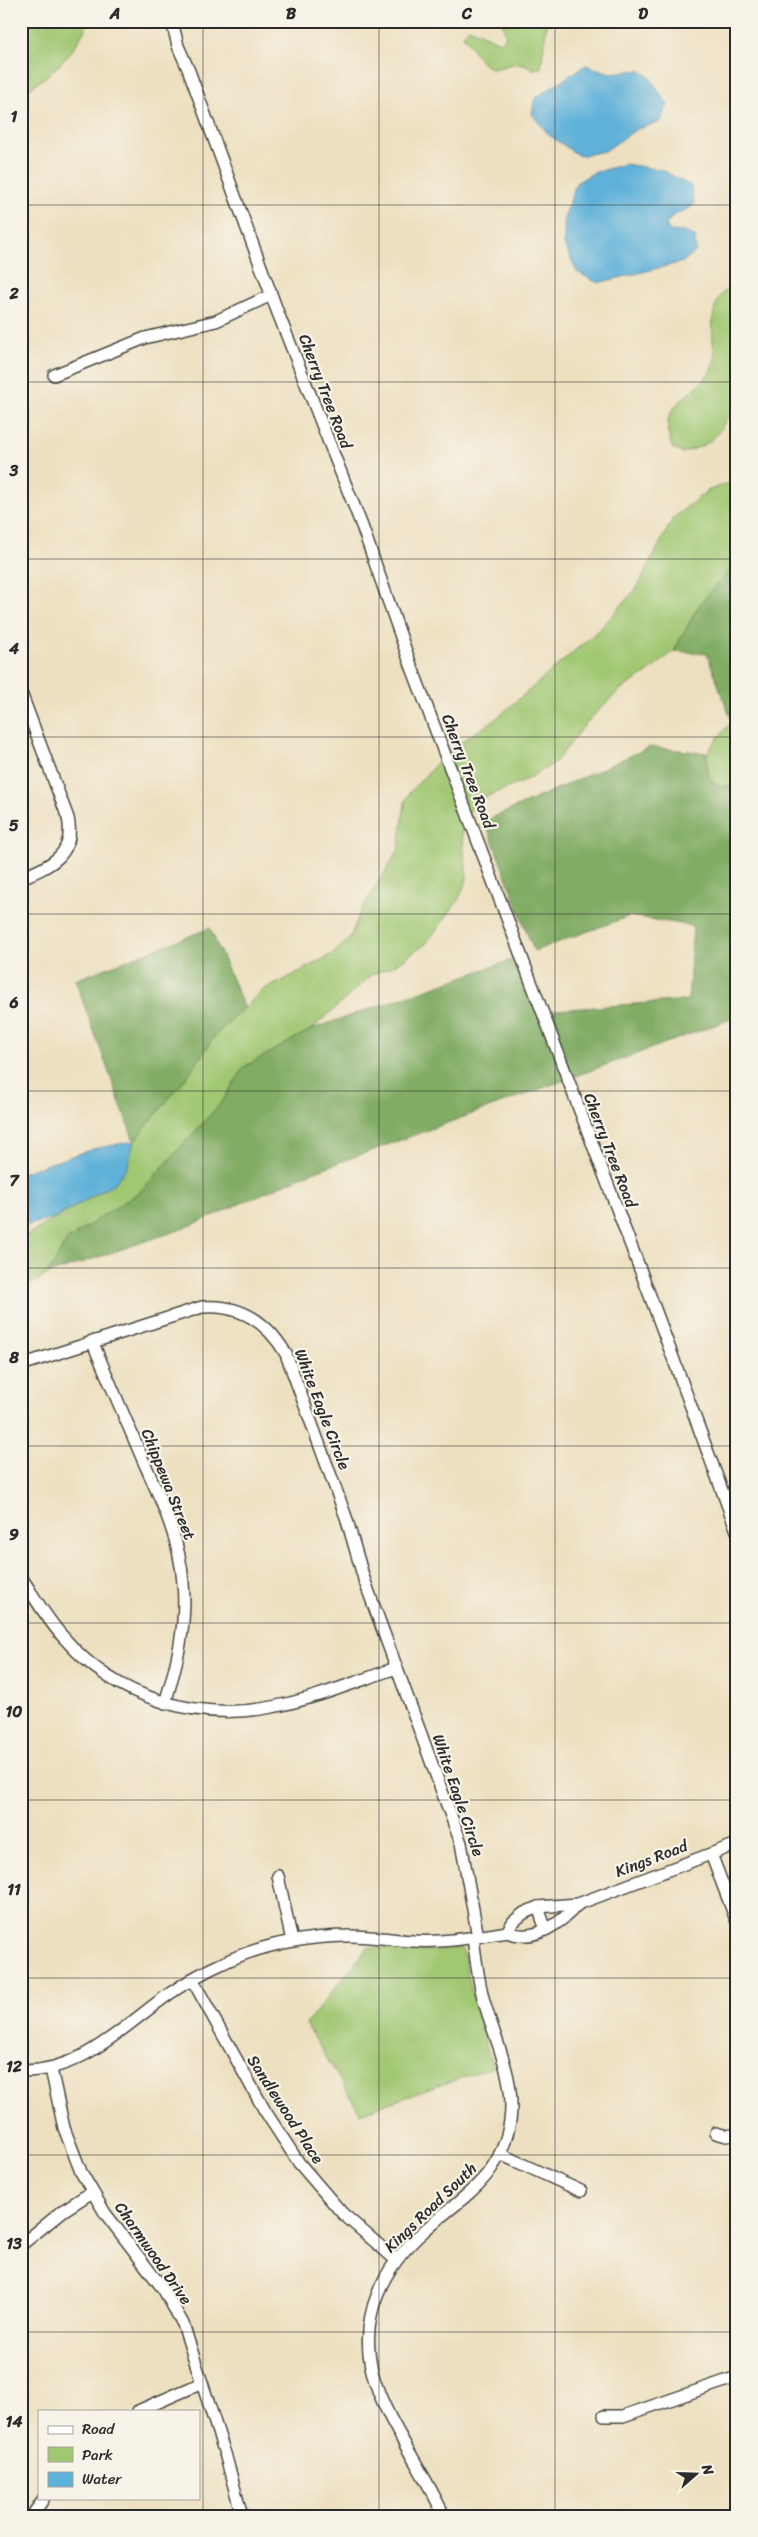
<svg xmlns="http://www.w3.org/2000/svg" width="758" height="2537" font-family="Sriracha,sans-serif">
<rect width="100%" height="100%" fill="#f7f3e8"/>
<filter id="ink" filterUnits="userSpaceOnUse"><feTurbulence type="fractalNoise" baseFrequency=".02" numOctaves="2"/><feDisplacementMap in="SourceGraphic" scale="10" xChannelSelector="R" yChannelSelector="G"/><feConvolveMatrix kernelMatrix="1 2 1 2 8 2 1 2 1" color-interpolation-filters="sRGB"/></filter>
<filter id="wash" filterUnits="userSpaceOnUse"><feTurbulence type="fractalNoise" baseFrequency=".0096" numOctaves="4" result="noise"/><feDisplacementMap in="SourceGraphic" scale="20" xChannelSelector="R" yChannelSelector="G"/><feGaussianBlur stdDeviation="1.12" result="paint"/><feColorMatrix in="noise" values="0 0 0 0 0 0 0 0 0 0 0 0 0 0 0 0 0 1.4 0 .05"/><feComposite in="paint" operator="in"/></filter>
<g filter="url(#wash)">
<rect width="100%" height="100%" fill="#ede0c0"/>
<!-- green -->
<g fill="#a0c772" stroke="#66794e">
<path d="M 21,21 L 89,21 C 73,57 53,73 21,94 Z"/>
<path d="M 502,21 L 547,21 L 541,68 L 533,69 C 519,58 508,67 492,69 L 482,63 L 463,35 L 469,28 L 500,42 L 506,37 Z"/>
<path d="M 737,282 L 737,411 C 726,416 724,425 717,434 C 709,445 694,449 682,453 L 672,448 C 670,438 665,427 669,417 C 677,395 708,387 714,361 C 716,355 714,347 713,342 C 711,317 713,294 737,282 Z"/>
<path d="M 737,480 L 737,562 L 699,605 L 674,651 L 647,673 L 620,690 L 586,723 L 555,763 L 522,782 L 483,798 L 472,806 L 462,831 L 467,879 L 458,901 L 426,944 L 393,966 L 373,974 L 312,1029 L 244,1067 L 222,1102 L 142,1190 L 67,1240 L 48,1274 L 21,1290 L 21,1239 L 115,1183 L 127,1167 L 134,1141 L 186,1078 L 216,1034 L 264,989 L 278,983 L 334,953 L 350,938 L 360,912 L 399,849 L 405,802 L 410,792 L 449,750 L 497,718 L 601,628 L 637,588 L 673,518 L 707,491 Z"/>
<path d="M 737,717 L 737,784 C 715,792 701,778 707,755 C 709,746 730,724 737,717 Z"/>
<path d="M 368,1947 L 425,1951 L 462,1947 L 476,2011 L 493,2067 L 360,2113 L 306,2024 Z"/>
</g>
<!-- forest -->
<g fill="#80ac64" stroke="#566c48">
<path d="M 737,562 L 737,717 L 732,722 L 707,654 L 674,651 L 699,605 Z"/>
<path d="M 650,747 L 707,753 C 706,776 710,794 737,784 L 737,1017 L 305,1175 L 185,1228 L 48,1274 L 67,1240 L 142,1190 L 222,1102 L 244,1067 L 312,1029 L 511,960 L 543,1011 L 688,1000 L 693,926 L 630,916 L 534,951 L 485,821 Z"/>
<path d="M 210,928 L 244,1007 L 216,1034 L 186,1078 L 134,1141 L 75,980 Z"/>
</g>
<!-- water -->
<g fill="#5eb1d9" stroke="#446e82">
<path d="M 586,65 L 610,73 L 640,70 L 649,77 L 668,105 L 660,122 L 637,129 L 605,151 L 579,156 L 549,135 L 532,114 L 535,98 Z"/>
<path d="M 625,164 L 662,170 L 691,186 L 694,202 L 692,207 L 673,216 L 666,224 L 669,231 L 685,232 L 695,237 L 696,251 L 683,262 L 598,283 L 577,272 L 564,244 L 564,219 L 576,183 L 593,173 Z"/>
<path d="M 134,1141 L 127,1167 L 115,1183 L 55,1218 L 21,1227 L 21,1173 L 93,1149 Z"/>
</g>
</g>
<g filter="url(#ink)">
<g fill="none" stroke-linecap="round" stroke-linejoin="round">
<defs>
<g id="street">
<path d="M 172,21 L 178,46 L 189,71 L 278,313 L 362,526 L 408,657 L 652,1301 L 737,1531"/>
<path d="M 54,375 L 145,338 L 216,321 L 271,295"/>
<path d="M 21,693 L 68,818 C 76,855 50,866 21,878"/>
<path d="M 92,1341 C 109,1381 126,1421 143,1460 C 161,1500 180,1539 183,1583 C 187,1625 177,1664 165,1703"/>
<path d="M 21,1365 L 202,1307 C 240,1304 267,1321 286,1354 L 346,1517 L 364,1579 L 461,1843 L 478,1937"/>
<path d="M 21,1577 C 35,1598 48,1621 65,1639 C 116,1698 197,1722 272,1707 C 315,1699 355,1682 396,1668"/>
<path d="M 711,1854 L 737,1922"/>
<path d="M 278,1876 L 292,1941"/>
<path d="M 538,1907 L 546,1930"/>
<path d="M 507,1932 C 534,1943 560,1924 578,1904"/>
<path d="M 192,1979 L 265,2111 L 299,2163 L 342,2213 L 396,2260"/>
<path d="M 51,2069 L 64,2128 L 81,2172 L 105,2213 L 164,2290 L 183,2324 L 226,2457 L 242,2516"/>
<path d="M 21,2071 C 82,2072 122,2027 169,1994 C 185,1983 203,1972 221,1964 C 260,1945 303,1937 346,1936 C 368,1935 391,1940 413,1941 C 445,1943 476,1937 507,1932 L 513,1922 L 524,1913 L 538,1907 L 578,1904 L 737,1844"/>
<path d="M 716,2133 L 727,2136 L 737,2134"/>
<path d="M 500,2154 L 581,2191"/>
<path d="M 21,2245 L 64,2210 L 92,2192"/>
<path d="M 138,2411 L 202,2383"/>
<path d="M 604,2416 L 623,2416 L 737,2377"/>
<path d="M 32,2516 L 44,2498"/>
<path d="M 444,2516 C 424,2470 383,2418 372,2371 C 359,2315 383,2267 424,2231 C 463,2196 501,2178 510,2121 C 516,2079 495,2041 484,2001 C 478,1981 476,1959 473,1938"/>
</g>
</defs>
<!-- street casing -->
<use href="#street" stroke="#484641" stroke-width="14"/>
<!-- street -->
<use href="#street" stroke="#fff" stroke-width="11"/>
</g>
</g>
<!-- grid -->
<path fill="none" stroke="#2b2b2b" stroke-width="1" stroke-opacity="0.55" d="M 203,21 L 203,2516M 379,21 L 379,2516M 555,21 L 555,2516M 21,205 L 737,205M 21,382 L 737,382M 21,559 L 737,559M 21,737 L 737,737M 21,914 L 737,914M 21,1091 L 737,1091M 21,1268 L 737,1268M 21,1446 L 737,1446M 21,1623 L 737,1623M 21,1800 L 737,1800M 21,1978 L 737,1978M 21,2155 L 737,2155M 21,2332 L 737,2332"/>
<g text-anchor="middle" stroke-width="4.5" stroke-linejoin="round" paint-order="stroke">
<!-- street labels -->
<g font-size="16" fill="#2b2b2b" stroke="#f7f3e8">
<text transform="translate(326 391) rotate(69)" y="6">Cherry Tree Road</text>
<text transform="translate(469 771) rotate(69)" y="6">Cherry Tree Road</text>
<text transform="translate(611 1150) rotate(69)" y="6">Cherry Tree Road</text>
<text transform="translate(323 1409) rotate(69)" y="6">White Eagle Circle</text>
<text transform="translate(169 1484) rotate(68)" y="6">Chippewa Street</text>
<text transform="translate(459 1795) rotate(71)" y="6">White Eagle Circle</text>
<text transform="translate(651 1858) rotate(-21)" y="6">Kings Road</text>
<text transform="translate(286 2109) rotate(57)" y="6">Sandlewood Place</text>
<text transform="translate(430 2207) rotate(-44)" y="6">Kings Road South</text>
<text transform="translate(154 2253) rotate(55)" y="6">Charmwood Drive</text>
</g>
</g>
<!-- margin -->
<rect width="758" height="2537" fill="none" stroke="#f7f3e8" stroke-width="55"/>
<!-- legend -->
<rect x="38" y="2410" width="162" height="90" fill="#f7f3e8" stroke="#a5a39c"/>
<rect x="48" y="2426" width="25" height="8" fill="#ffffff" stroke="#a5a39c"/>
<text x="82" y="2434" font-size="15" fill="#2b2b2b">Road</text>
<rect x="48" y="2447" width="25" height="15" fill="#a0c772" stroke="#a5a39c"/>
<text x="82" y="2460" font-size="15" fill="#2b2b2b">Park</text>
<rect x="48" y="2472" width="25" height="15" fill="#5eb1d9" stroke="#a5a39c"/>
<text x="82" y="2484" font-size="15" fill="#2b2b2b">Water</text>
<!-- north arrow -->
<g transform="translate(696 2474) rotate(70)" stroke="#f7f3e8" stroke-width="4" paint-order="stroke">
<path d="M0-4L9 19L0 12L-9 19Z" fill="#2b2b2b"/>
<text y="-8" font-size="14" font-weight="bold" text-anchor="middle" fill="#2b2b2b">N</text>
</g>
<rect x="28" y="28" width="702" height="2482" fill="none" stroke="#2b2b2b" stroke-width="2"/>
<g font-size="16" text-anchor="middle" font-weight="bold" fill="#2b2b2b">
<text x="115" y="19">A</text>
<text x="291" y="19">B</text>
<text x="467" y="19">C</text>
<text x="643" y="19">D</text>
<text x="14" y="122">1</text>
<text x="14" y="299">2</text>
<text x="14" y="476">3</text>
<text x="14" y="654">4</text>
<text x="14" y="831">5</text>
<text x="14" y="1008">6</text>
<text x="14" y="1186">7</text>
<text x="14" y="1363">8</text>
<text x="14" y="1540">9</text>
<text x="14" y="1717">10</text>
<text x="14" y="1895">11</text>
<text x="14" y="2072">12</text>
<text x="14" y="2249">13</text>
<text x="14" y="2427">14</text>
</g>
</svg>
